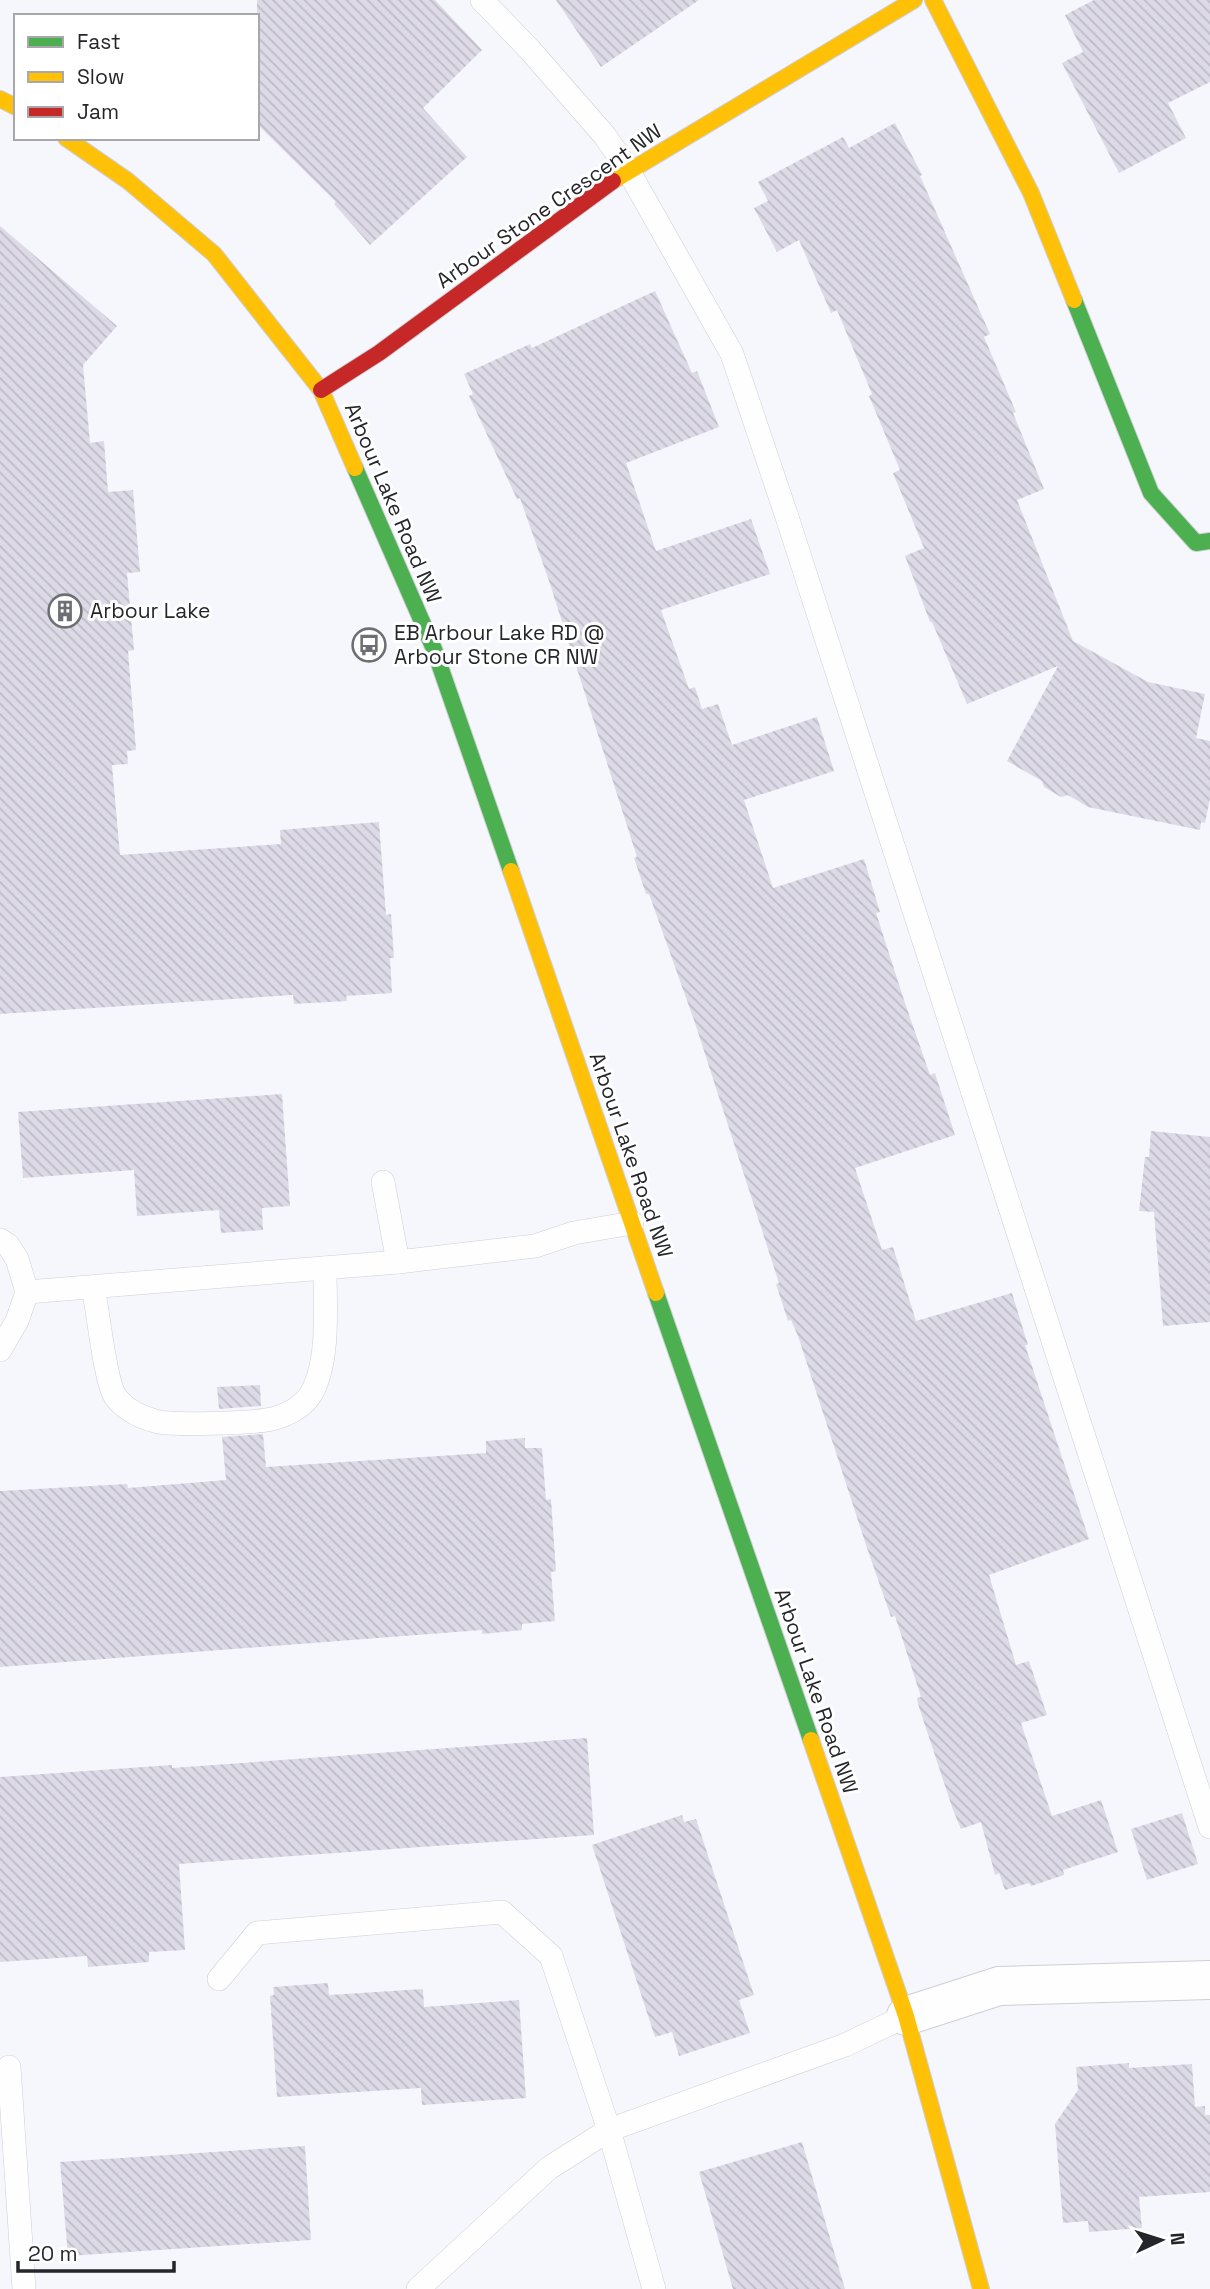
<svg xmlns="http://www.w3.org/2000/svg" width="1210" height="2289" font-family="'Space Grotesk',sans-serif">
<defs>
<pattern id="building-back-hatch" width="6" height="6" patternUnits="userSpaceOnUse" patternTransform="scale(1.75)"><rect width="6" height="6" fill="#dddae7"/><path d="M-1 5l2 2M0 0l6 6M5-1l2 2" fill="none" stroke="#bebbc6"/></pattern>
</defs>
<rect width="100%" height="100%" fill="#f6f7fc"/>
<!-- building -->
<g fill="url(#building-back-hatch)">
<path d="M 257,0 L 435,0 L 482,50 L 423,108 L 467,157 L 370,245 L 334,204 L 336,202 L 257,124 Z"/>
<path d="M 556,0 L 699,0 L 601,67 Z"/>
<path d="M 1094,0 L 1210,0 L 1210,82 L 1168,103 L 1186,138 L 1119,173 L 1062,63 L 1083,52 L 1065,15 Z"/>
<path d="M 895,123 L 922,175 L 920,176 L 990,334 L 984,337 L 1016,412 L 1013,413 L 1044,489 L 1017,500 L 1073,641 L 1148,682 L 1205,694 L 1196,738 L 1210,741 L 1210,798 L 1205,823 L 1201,822 L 1200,830 L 1088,807 L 1068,795 L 1061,797 L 1044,787 L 1042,781 L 1007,761 L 1058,666 L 967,704 L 932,622 L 930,622 L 905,556 L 924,548 L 893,473 L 900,470 L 869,396 L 872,394 L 837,310 L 831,313 L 799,240 L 777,252 L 754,208 L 768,201 L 758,182 L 843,137 L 849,148 Z"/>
<path d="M 0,226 L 117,326 L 83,365 L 90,443 L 104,441 L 108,492 L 133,490 L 140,572 L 127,573 L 134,650 L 128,651 L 136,750 L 127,751 L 128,764 L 112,765 L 120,855 L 281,844 L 280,830 L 379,822 L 386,915 L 391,914 L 394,958 L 390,958 L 392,993 L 346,996 L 347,1001 L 294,1004 L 293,995 L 0,1014 Z"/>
<path d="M 655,291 L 692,373 L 697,371 L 719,427 L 626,463 L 656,551 L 751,519 L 770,574 L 661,610 L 689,689 L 695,687 L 702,709 L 718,704 L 732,745 L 817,717 L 834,771 L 744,800 L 773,888 L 864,859 L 880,912 L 876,913 L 905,1003 L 930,1075 L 935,1073 L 955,1135 L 855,1168 L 882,1250 L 893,1247 L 916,1321 L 1012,1293 L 1028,1345 L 1025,1345 L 1089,1539 L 989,1575 L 1016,1665 L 1029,1661 L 1047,1715 L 1021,1723 L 1052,1816 L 1101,1800 L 1118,1852 L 1063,1870 L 1064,1875 L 1031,1886 L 1029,1883 L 1005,1890 L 999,1873 L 995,1875 L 981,1822 L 961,1829 L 953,1810 L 918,1704 L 917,1698 L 921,1697 L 895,1616 L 891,1617 L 866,1545 L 798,1336 L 791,1320 L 788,1321 L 776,1284 L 779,1283 L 695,1023 L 649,894 L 646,894 L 634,858 L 637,857 L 549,581 L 520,498 L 517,499 L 469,396 L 473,394 L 464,374 L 530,344 L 532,348 Z"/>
<path d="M 282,1094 L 290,1206 L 262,1208 L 263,1230 L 221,1233 L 219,1210 L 137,1216 L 134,1170 L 23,1178 L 18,1112 Z"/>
<path d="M 1151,1131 L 1210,1137 L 1210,1322 L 1163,1326 L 1154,1212 L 1139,1211 L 1145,1157 L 1149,1157 Z"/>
<path d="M 260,1385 L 261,1406 L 219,1409 L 217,1387 Z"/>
<path d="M 263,1434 L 266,1467 L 486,1453 L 486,1441 L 525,1438 L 525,1448 L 542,1448 L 546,1500 L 551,1499 L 556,1571 L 551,1572 L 555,1621 L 522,1624 L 522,1630 L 482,1634 L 482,1630 L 0,1667 L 0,1491 L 127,1484 L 128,1488 L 226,1480 L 222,1437 Z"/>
<path d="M 587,1738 L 594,1835 L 179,1864 L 185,1950 L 149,1952 L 149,1962 L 88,1967 L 87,1956 L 0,1962 L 0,1777 L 172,1765 L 172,1768 Z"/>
<path d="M 1182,1813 L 1198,1864 L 1147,1880 L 1131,1829 Z"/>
<path d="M 682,1815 L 684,1822 L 696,1819 L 754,1995 L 739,2000 L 750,2033 L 679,2056 L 672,2032 L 655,2037 L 592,1845 Z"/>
<path d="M 328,1983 L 329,1995 L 423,1989 L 424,2007 L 519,2000 L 526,2098 L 422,2105 L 421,2088 L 277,2097 L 270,1996 L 274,1995 L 273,1987 Z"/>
<path d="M 1129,2063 L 1129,2068 L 1192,2064 L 1195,2107 L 1205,2106 L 1205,2115 L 1210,2115 L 1210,2192 L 1139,2197 L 1142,2228 L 1089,2232 L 1088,2221 L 1063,2223 L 1055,2124 L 1078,2090 L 1076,2067 Z"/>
<path d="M 802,2142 L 845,2289 L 733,2289 L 699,2172 Z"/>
<path d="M 305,2146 L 311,2240 L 68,2256 L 60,2162 Z"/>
</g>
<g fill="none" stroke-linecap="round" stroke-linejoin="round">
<defs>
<g id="lane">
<path d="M 482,0 L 530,50 L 605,136 L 628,170 L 732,354 L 787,517 L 1210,1827"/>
<path d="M 383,1182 L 398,1262"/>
<path d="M 0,1240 L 8,1245 L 17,1259 L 27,1292 L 17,1321 L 0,1350"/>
<path d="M 93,1287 C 98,1310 105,1381 115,1396 C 124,1409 141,1417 155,1421 C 171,1426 254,1423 272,1419 C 287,1415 302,1408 311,1394 C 330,1361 325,1305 325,1268"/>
<path d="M 27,1292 L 398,1262 L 535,1246 L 574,1233 L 632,1223"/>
<path d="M 219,1979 L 257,1933 L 502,1912 L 551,1956 L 609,2130 L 654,2289"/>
<path d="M 9,2067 L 24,2289"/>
<path d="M 418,2289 L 549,2168 L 609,2130 L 845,2045 L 906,2016"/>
</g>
<path id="street" d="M 906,2016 L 999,1986 L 1210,1980"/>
<g id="fast">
<path d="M 1074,300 L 1151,493 L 1196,543 L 1210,541"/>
<path d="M 355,468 L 434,649 L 511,871"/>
<path d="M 656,1293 L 811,1740"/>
</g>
<g id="slow">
<path d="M 933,0 L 1031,193 L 1074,300"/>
<path d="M 0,99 L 16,107"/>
<path d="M 66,138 L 128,181 L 214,254 L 321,390 L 355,468"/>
<path d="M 613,181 L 914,0"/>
<path d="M 511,871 L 656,1293"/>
<path d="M 811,1740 L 906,2016 L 981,2289"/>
</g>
<path id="jam" d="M 321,390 L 379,353 L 613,181"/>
</defs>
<!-- lane casing -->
<use href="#lane" stroke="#cecfd3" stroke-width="24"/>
<!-- street casing -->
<use href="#street" stroke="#cecfd3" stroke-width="40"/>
<!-- fast casing -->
<use href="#fast" stroke="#cecfd3" stroke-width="18"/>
<!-- slow casing -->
<use href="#slow" stroke="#cecfd3" stroke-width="18"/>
<!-- jam casing -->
<use href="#jam" stroke="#cecfd3" stroke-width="18"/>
<!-- lane -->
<use href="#lane" stroke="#fefeff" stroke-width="23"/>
<!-- street -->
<use href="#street" stroke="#fefeff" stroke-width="38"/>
<!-- fast -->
<use href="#fast" stroke="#4caf50" stroke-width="16"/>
<!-- slow -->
<use href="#slow" stroke="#ffc107" stroke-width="16"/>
<!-- jam -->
<use href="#jam" stroke="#c62828" stroke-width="16"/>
</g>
<!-- icons -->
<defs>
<symbol id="building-ring" viewBox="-11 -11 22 22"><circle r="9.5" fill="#fff" stroke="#6e6f74" stroke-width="1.5"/><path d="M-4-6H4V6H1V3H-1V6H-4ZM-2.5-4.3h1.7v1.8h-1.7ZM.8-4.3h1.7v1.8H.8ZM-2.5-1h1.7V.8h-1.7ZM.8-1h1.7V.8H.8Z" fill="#6e6f74"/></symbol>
<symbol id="bus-ring" viewBox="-11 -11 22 22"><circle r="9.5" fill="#fff" stroke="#6e6f74" stroke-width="1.5"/><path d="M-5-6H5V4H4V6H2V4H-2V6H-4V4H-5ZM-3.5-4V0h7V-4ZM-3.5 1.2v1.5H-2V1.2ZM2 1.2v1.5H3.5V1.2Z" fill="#6e6f74"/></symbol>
</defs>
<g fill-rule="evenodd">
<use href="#building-ring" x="46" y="592" width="38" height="38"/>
<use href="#bus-ring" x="350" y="626" width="38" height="38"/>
</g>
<g text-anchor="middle" stroke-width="6" stroke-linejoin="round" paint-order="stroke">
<!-- street labels -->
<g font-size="21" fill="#25262a" stroke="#fff">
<text transform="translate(549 206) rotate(-35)" y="7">Arbour Stone Crescent NW</text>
<text transform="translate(393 503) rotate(67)" y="7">Arbour Lake Road NW</text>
<text transform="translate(631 1155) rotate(71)" y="7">Arbour Lake Road NW</text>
<text transform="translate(816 1691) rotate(71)" y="7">Arbour Lake Road NW</text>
</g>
<!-- poi labels -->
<g font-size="21" fill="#25262a" stroke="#fff" text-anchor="start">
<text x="90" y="618">Arbour Lake</text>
<text x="394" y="640">EB Arbour Lake RD @<tspan x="394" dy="24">Arbour Stone CR NW</tspan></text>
</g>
</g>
<!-- legend -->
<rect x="14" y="14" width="245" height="126" fill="#ffffff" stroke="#a8a8aa" stroke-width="2"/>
<rect x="28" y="37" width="35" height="10" fill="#4caf50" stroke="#a8a8aa" stroke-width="2"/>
<text x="77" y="49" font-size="21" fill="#25262a">Fast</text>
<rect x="28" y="72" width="35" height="10" fill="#ffc107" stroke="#a8a8aa" stroke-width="2"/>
<text x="77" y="84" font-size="21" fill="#25262a">Slow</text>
<rect x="28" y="107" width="35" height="10" fill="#c62828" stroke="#a8a8aa" stroke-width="2"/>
<text x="77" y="119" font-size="21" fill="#25262a">Jam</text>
<!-- north arrow -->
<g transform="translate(1161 2240) rotate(86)" stroke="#ffffff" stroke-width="5" paint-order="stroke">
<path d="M0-5L12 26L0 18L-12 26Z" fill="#25262a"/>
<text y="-10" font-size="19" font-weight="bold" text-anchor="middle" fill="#25262a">N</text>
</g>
<!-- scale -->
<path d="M18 2261v10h156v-10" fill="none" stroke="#25262a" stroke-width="3.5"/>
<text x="28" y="2261" font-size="21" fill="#25262a" stroke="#ffffff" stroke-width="5" paint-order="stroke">20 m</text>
</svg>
